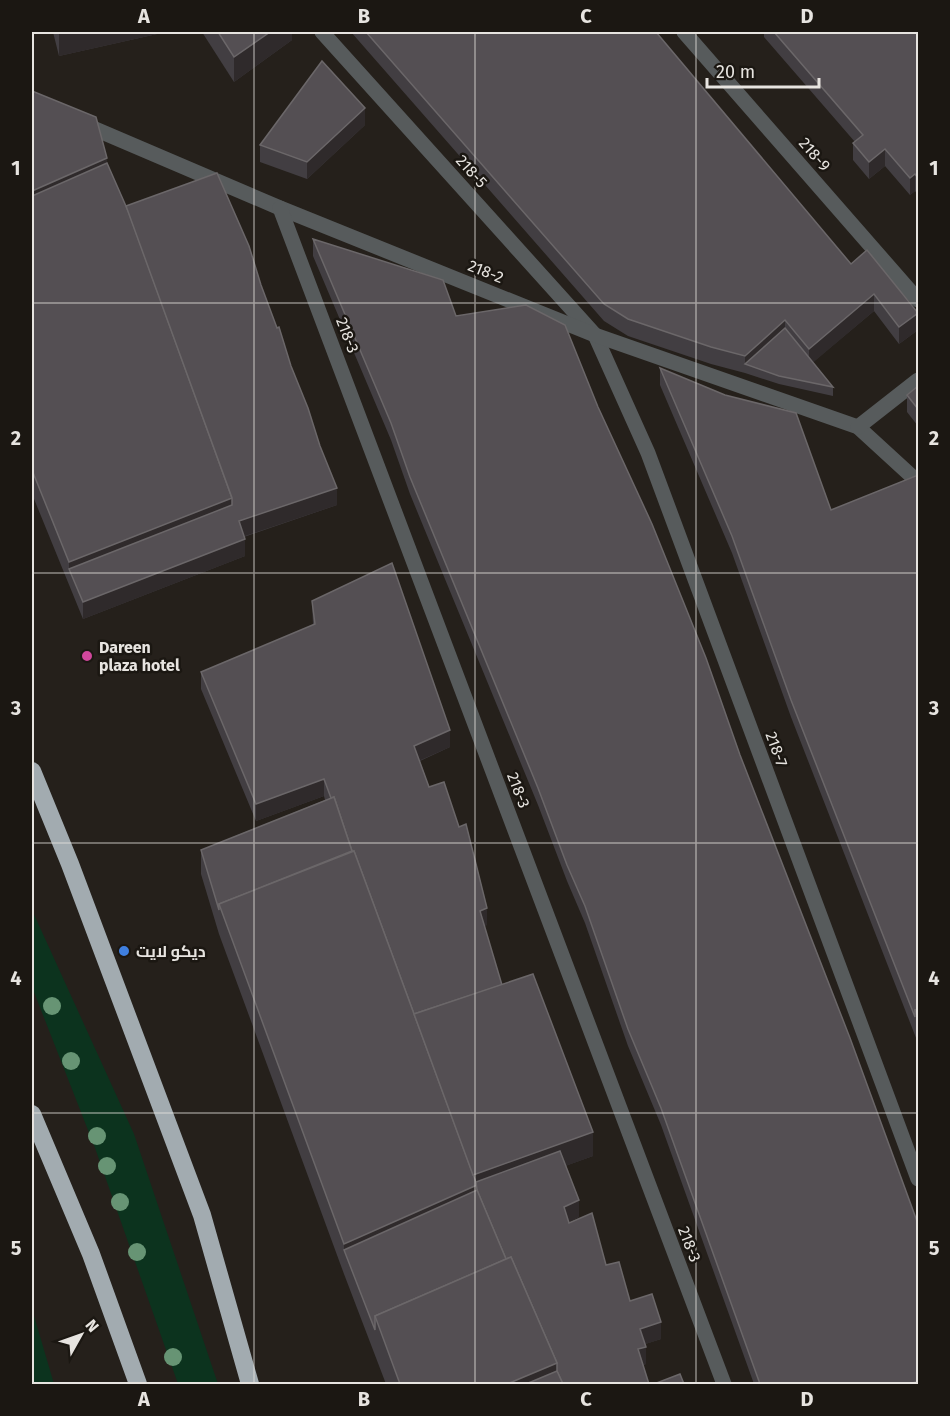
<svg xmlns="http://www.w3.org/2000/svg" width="950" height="1416" font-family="'Fira Sans',Cairo,sans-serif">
<rect width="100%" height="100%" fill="#25201b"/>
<!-- green -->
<g fill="#0c331e">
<path d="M 32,910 L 134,1134 L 218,1384 L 178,1384 L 95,1148 L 32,987 Z"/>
<path d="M 32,1309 L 54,1384 L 32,1384 Z"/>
</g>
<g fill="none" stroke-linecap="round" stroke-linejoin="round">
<!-- minor -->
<g stroke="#575b5c" stroke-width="15">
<path d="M 322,32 L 595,335 L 648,453 L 918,1179"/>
<path d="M 684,32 L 918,300"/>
<path d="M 81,123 L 280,208 L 595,335 L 858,427 L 918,482"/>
<path d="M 280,208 L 724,1384"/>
<path d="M 858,427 L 918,380"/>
</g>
<!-- highway -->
<g stroke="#a2abb0" stroke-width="18">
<path d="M 32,771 L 70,864 L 202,1215 L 250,1384"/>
<path d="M 32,1114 L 91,1254 L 138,1384"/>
</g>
</g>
<!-- trees -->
<g fill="#679474">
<circle cx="52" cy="1006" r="9"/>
<circle cx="71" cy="1061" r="9"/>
<circle cx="97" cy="1136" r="9"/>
<circle cx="107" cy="1166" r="9"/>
<circle cx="120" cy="1202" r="9"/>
<circle cx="137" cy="1252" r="9"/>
<circle cx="173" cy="1357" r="9"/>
</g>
<!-- wall -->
<g fill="#423e42">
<path d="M 53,32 L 166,32 L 59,56 Z"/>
<path d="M 202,32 L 292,32 L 292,40 L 234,82 Z"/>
<path d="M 351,32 L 656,32 L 851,264 L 918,330 L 899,344 L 874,311 L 813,362 L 833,387 L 833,396 L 779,384 L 745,373 L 711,364 L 628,336 L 604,321 Z"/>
<path d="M 764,32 L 918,32 L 918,195 L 915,191 L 910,195 L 885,166 L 869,179 L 853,160 L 853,143 L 855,142 L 764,37 Z"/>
<path d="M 32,91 L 107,163 L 126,206 L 261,285 L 291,366 L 337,505 L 244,537 L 245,556 L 83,619 L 32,494 Z"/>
<path d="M 365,125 L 307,179 L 260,162 L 260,145 Z"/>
<path d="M 313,239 L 456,316 L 918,1384 L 754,1384 L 661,1125 L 628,1046 L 585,923 L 567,881 L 538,805 L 410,494 L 391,440 L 313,256 Z"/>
<path d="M 660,368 L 831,510 L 918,475 L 918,1043 L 791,717 L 732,553 L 660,385 Z"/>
<path d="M 918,386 L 918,426 L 907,412 L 907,395 Z"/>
<path d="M 312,601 L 450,747 L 420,761 L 429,787 L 487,925 L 484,926 L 502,985 L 593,1156 L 565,1166 L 579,1217 L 568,1222 L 606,1265 L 630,1301 L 661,1339 L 645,1344 L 646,1364 L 643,1365 L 649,1384 L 386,1384 L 344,1274 L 219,934 L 201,874 L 201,850 L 325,800 L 324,796 L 256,821 L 201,689 L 201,672 L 313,625 Z"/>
</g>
<!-- shaded-wall -->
<g fill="#2f2a2b">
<path d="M 59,32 L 166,32 L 59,56 Z"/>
<path d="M 270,32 L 292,32 L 292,40 L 234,82 L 234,57 Z"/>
<path d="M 365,108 L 365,125 L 307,179 L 307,162 Z"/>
<path d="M 885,149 L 885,166 L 869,179 L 869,162 Z"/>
<path d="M 107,158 L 107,187 L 32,220 L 32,191 Z"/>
<path d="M 915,174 L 915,191 L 910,195 L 910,178 Z"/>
<path d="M 874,294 L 874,311 L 809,366 L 809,349 Z"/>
<path d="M 918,313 L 918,330 L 899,344 L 899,327 Z"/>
<path d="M 785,320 L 785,337 L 745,364 L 745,356 Z"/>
<path d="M 337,488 L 337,505 L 239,538 L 239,521 Z"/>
<path d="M 232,498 L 232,522 L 69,569 L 69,562 Z"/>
<path d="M 245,539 L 245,556 L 83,619 L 83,602 Z"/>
<path d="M 450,730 L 450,747 L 414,763 L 414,746 Z"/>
<path d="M 324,779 L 324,796 L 256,821 L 256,804 Z"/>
<path d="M 487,908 L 487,925 L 480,928 L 480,911 Z"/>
<path d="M 593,1132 L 593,1156 L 477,1198 L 344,1250 L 344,1244 L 471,1176 Z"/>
<path d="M 579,1200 L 579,1217 L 564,1224 L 564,1207 Z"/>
<path d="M 661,1322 L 661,1339 L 640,1346 L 640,1329 Z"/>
<path d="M 646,1347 L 646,1364 L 638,1366 L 638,1349 Z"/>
<path d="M 557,1363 L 557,1384 L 507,1384 Z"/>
</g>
<!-- building -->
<g fill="#544f53" stroke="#6b6769" stroke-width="1.5">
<path d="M 218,32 L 270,32 L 234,57 Z"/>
<path d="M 366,32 L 656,32 L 851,264 L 867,250 L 918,313 L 899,327 L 874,294 L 809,349 L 785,320 L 745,356 L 711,347 L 628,319 L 604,304 Z"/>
<path d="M 774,32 L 918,32 L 918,178 L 915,174 L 910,178 L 885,149 L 869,162 L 853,143 L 863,135 Z"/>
<path d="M 322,61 L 365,108 L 307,162 L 260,145 Z"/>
<path d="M 32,91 L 96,117 L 107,158 L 32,191 Z"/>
<path d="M 107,163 L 129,213 L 232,498 L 69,562 L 32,470 L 32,196 Z"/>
<path d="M 217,173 L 249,246 L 261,285 L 277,328 L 279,327 L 291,366 L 308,408 L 320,446 L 337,488 L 239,521 L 245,539 L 83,602 L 69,569 L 232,505 L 232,498 L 126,206 Z"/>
<path d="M 313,239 L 443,280 L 456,316 L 526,305 L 565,325 L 598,407 L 652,524 L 706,658 L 740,755 L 850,1038 L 918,1224 L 918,1381 L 910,1384 L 760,1384 L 661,1108 L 628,1029 L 585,906 L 567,865 L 538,788 L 410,477 L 391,423 Z"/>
<path d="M 785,328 L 833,387 L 779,376 L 745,364 Z"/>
<path d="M 660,368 L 725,395 L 796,413 L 831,510 L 918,475 L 918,1009 L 915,1010 L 915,1017 L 791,700 L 732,536 Z"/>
<path d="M 918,386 L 918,409 L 907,395 Z"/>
<path d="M 392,563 L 450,730 L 414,746 L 429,787 L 444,782 L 459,827 L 466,824 L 487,908 L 480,911 L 502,985 L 414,1014 L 354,851 L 352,851 L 334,797 L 331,798 L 324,779 L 256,804 L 201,672 L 315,624 L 312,601 Z"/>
<path d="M 334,797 L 352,851 L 219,904 L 219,910 L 201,850 Z"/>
<path d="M 354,851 L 477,1185 L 344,1244 L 219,904 Z"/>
<path d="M 533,974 L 593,1132 L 473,1175 L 414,1014 Z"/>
<path d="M 918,1009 L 918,1019 L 915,1010 Z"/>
<path d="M 560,1151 L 579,1200 L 564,1207 L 569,1223 L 592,1213 L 606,1265 L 619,1262 L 630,1301 L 652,1294 L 661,1322 L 640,1329 L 646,1347 L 638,1349 L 649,1384 L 563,1384 L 557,1371 L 557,1363 L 511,1257 L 506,1259 L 477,1190 L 476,1182 Z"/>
<path d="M 477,1190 L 506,1259 L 375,1316 L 375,1330 L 344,1250 Z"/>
<path d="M 511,1257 L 557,1363 L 507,1384 L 400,1384 L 375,1316 Z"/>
<path d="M 557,1371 L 563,1384 L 526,1384 Z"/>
<path d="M 680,1374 L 684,1384 L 654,1384 Z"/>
</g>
<!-- grid -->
<path fill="none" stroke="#e7e4e0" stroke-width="1.5" stroke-opacity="0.55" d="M 254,32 L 254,1384M 475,32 L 475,1384M 696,32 L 696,1384M 32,303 L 918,303M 32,573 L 918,573M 32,843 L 918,843M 32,1113 L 918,1113"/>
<!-- markers -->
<circle fill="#d1479c" stroke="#1b1712" stroke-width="2" cx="87" cy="656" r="6"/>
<circle fill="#3f7fe0" stroke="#1b1712" stroke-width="2" cx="124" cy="951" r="6"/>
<g text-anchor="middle" stroke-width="5" stroke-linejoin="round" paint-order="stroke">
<!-- street labels -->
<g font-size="16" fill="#e7e4e0" stroke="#1b1712">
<text transform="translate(815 154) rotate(49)" y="6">218-9</text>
<text transform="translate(472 171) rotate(48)" y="6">218-5</text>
<text transform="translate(486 271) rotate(22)" y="6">218-2</text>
<text transform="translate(348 335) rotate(69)" y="6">218-3</text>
<text transform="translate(777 749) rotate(70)" y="6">218-7</text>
<text transform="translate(519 790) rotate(69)" y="6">218-3</text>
<text transform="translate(690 1244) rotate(69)" y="6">218-3</text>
</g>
<!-- poi labels -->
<g font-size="16" font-weight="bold" fill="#e7e4e0" stroke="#1b1712" text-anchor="start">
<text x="99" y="653">Dareen<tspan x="99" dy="18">plaza hotel</tspan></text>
<text x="136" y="957">ديكو لايت</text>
</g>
</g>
<!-- border -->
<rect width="950" height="1416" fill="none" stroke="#1b1712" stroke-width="66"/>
<!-- north arrow -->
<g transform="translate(81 1335) rotate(50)" stroke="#1b1712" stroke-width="4.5" paint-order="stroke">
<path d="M0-4.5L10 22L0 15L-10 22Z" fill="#e7e4e0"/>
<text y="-9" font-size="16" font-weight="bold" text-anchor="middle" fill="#e7e4e0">N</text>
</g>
<!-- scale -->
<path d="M707 78v9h112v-9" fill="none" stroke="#e7e4e0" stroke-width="3"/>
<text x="716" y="78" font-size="18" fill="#e7e4e0" stroke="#1b1712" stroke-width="4.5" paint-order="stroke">20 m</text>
<rect x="33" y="33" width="884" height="1350" fill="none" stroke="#e7e4e0" stroke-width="2"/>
<g font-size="20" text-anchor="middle" font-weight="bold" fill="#e7e4e0">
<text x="144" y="23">A</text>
<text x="364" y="23">B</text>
<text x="586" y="23">C</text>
<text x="807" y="23">D</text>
<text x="16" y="175">1</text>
<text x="934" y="175">1</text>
<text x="16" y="445">2</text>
<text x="934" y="445">2</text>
<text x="16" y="715">3</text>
<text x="934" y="715">3</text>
<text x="16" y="985">4</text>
<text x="934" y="985">4</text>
<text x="16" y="1255">5</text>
<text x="934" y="1255">5</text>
<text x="144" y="1406">A</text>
<text x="364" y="1406">B</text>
<text x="586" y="1406">C</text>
<text x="807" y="1406">D</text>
</g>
</svg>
